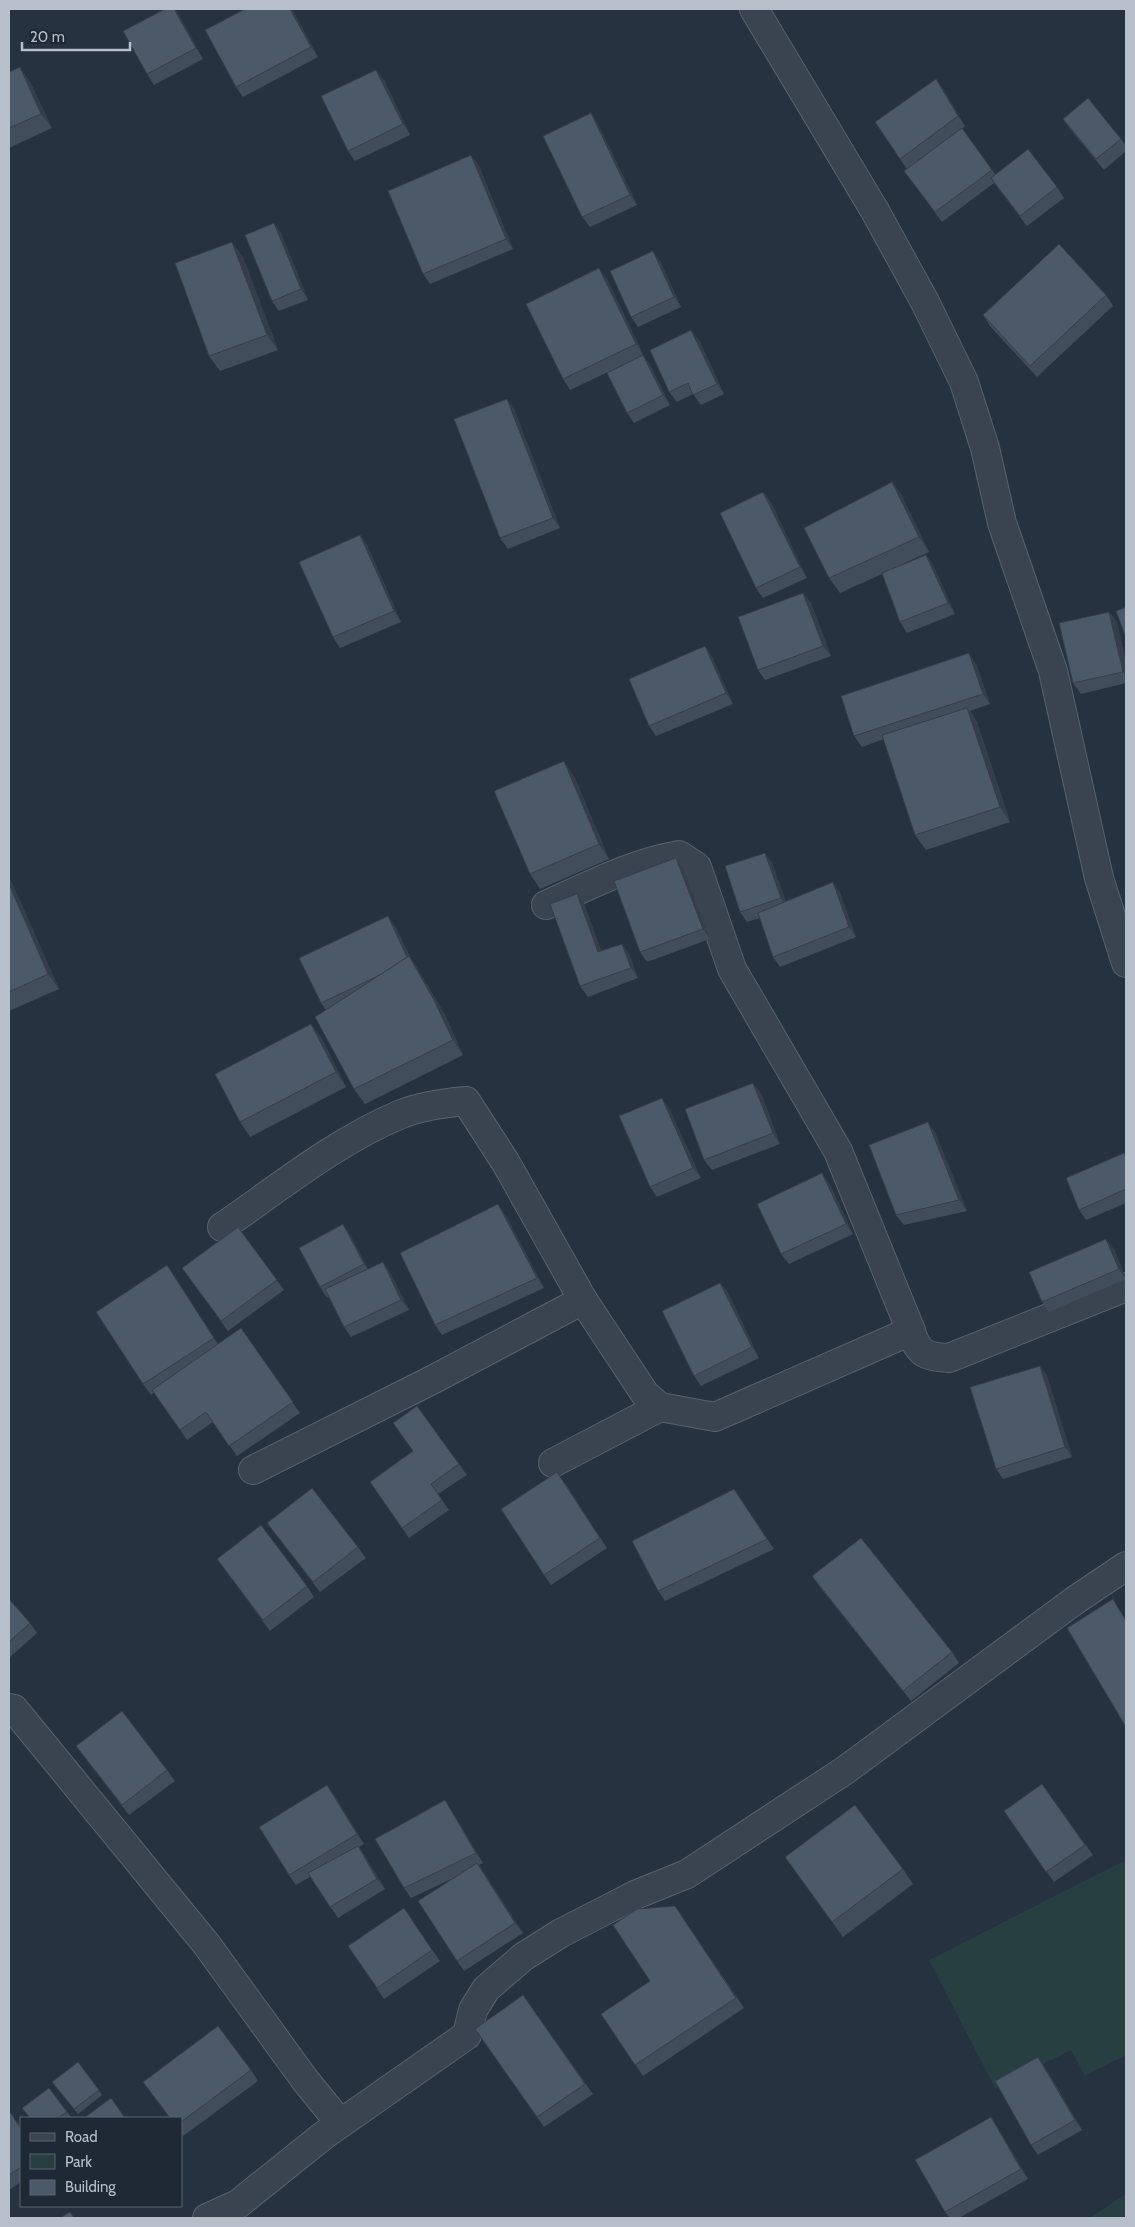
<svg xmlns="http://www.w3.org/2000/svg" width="1135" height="2227" font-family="Cabin,sans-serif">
<rect width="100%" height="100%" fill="#263240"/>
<!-- green -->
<g fill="#283f41">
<path d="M 1126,1860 L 1126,2055 L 1085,2076 L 1071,2050 L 995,2088 L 929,1960 Z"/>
<path d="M 1126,2194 L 1126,2218 L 1090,2218 Z"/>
</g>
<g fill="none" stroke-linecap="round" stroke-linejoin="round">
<defs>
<g id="minor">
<path d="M 754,9 L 875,211 L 925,302 L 964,382 L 985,448 L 1002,523 L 1053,671 L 1099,878 L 1126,963"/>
<path d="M 546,905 C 589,886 632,863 679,855 L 697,867 L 732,969 L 838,1151 L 911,1331"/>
<path d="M 222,1227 C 279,1188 335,1142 399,1115 C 420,1106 443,1103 466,1101 L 506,1163 L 583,1300 L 432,1380 L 253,1470"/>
<path d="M 583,1300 L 645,1394 L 660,1407 L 715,1417 L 911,1331 C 918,1354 926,1357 949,1358 L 1126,1287"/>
<path d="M 553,1463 L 660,1407"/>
<path d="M 9,1708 L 14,1709 L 207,1945 L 305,2080 L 340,2123"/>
<path d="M 207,2218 L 238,2204 L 324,2135 L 467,2035 L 473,2010 L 486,1989 L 523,1957 L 561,1933 L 635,1895 L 687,1874 L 844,1771 L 1074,1601 L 1126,1566"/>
</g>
</defs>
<!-- minor casing -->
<use href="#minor" stroke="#58626d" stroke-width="30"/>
<!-- minor -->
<use href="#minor" stroke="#3a4450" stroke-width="28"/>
</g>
<!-- wall -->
<g fill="#414d5a">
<path d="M 165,9 L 175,9 L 179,15 L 203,59 L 154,85 L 147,74 Z"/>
<path d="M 245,9 L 292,9 L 318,57 L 243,97 L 236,87 Z"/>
<path d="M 9,72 L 30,82 L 52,128 L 9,148 Z"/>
<path d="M 936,79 L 943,89 L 965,126 L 962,129 L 995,174 L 1057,187 L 1064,198 L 1027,226 L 994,183 L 942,222 L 904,171 L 907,169 L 900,159 Z"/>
<path d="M 384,80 L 410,135 L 355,161 L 348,151 Z"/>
<path d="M 591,113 L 598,124 L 637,205 L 590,227 L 582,217 Z"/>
<path d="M 1063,119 L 1121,139 L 1126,146 L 1126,151 L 1104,170 L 1070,129 Z"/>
<path d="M 471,155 L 479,166 L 513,249 L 430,284 L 423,274 Z"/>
<path d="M 274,223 L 281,233 L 308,300 L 279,311 L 272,301 Z"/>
<path d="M 243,257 L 278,350 L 220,371 L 209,356 Z"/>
<path d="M 660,261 L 681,307 L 638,327 L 631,317 Z"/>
<path d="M 607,279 L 643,355 L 650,365 L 670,405 L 634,423 L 627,413 L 623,365 L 570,390 L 563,379 Z"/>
<path d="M 1106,295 L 1113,306 L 1037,377 L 990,326 L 983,315 Z"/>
<path d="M 699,340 L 724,394 L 701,405 L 693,394 L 677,402 L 669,392 Z"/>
<path d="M 514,409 L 560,528 L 508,549 L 500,538 Z"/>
<path d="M 892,482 L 902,496 L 929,552 L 898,566 L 926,555 L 933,565 L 955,614 L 907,633 L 900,622 L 882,574 L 840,593 L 829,578 Z"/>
<path d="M 763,492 L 771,503 L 807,578 L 763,598 L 756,588 Z"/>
<path d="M 360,535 L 367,545 L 401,622 L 340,648 L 333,637 Z"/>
<path d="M 803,593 L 811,603 L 831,656 L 765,680 L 758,670 Z"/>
<path d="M 1109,612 L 1117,622 L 1126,663 L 1126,683 L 1081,694 L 1073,683 Z"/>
<path d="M 705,646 L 712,657 L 733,704 L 656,736 L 649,726 Z"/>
<path d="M 976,664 L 990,704 L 970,711 L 977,722 L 1010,822 L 926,850 L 915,835 L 884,739 L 862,747 L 854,736 Z"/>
<path d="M 574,776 L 609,859 L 540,889 L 530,874 Z"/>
<path d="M 772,863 L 786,902 L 840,893 L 856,937 L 780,967 L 773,957 L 760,918 L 747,922 L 740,912 Z"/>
<path d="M 683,868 L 710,939 L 647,962 L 640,952 Z"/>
<path d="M 9,878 L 12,883 L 59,989 L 9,1011 Z"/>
<path d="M 577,894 L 584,904 L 601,951 L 622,944 L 629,954 L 638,978 L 588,997 L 580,986 Z"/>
<path d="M 395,926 L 410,957 L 419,971 L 445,1015 L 463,1055 L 365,1104 L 354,1089 L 326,1010 L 321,1003 Z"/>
<path d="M 311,1024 L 322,1039 L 346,1087 L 250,1137 L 240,1122 Z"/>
<path d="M 761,1093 L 780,1144 L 712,1170 L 704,1160 Z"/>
<path d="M 669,1108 L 701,1178 L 657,1197 L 650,1187 Z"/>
<path d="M 935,1132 L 967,1211 L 904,1225 L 896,1215 Z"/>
<path d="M 1126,1156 L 1126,1203 L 1086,1220 L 1079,1210 Z"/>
<path d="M 829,1183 L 853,1234 L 789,1264 L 781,1254 Z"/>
<path d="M 505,1214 L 544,1288 L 442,1335 L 435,1325 Z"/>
<path d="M 238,1227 L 284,1290 L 228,1331 L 189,1278 Z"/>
<path d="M 350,1235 L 368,1269 L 390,1272 L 409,1310 L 351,1337 L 344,1327 L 329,1297 L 327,1298 L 320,1287 Z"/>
<path d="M 1114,1249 L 1126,1279 L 1049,1312 L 1042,1302 Z"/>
<path d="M 174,1276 L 218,1344 L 241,1328 L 300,1413 L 237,1456 L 213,1422 L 187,1440 L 154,1392 L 151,1395 L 143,1384 Z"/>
<path d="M 720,1283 L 728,1293 L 759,1358 L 701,1386 L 694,1376 Z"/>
<path d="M 1040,1366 L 1047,1376 L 1072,1457 L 1003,1479 L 996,1469 Z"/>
<path d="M 417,1406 L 467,1475 L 438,1494 L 449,1510 L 409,1538 L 370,1482 L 413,1451 Z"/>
<path d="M 565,1483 L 607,1548 L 551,1585 L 544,1575 Z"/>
<path d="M 734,1489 L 774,1549 L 665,1601 L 658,1591 Z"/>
<path d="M 267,1523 L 358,1547 L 366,1558 L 320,1592 Z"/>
<path d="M 217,1559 L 307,1586 L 314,1597 L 270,1631 Z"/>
<path d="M 812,1576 L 952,1652 L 959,1663 L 911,1701 L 819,1586 Z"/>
<path d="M 9,1599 L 30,1623 L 37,1633 L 9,1658 Z"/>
<path d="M 76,1746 L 167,1770 L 175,1781 L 129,1815 Z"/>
<path d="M 1042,1784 L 1093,1855 L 1054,1882 L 1004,1811 Z"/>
<path d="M 334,1795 L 364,1844 L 359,1847 L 365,1856 L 385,1889 L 338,1918 L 310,1877 L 296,1885 L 289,1875 Z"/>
<path d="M 452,1811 L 483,1863 L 479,1865 L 523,1933 L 464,1971 L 457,1961 L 460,1875 L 411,1898 L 404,1888 Z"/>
<path d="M 785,1857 L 903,1869 L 913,1884 L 843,1937 Z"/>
<path d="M 675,1906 L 744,2008 L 643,2076 L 601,2014 L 650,1981 Z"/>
<path d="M 404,1908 L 440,1961 L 384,1999 L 348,1946 Z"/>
<path d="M 523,1995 L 593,2094 L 544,2127 L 475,2029 Z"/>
<path d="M 1038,2057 L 1045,2067 L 1082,2130 L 1038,2155 L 1031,2145 Z"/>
<path d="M 78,2062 L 102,2095 L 78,2114 L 56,2087 Z"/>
<path d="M 251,2070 L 258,2081 L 183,2136 L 181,2134 L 181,2118 Z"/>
<path d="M 49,2088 L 71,2117 L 69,2118 L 30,2118 Z"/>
<path d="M 9,2114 L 18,2123 L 21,2128 L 21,2182 L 9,2190 Z"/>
<path d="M 991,2117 L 998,2128 L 1028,2179 L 959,2218 L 950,2218 L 945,2212 Z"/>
</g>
<!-- shaded-wall -->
<g fill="#353e4a">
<path d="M 174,9 L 179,15 L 203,59 L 196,48 Z"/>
<path d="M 290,9 L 292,9 L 318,57 L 311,47 Z"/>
<path d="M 20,67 L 30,82 L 52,128 L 41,114 Z"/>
<path d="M 376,70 L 384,80 L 410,135 L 403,124 Z"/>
<path d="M 936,79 L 943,89 L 965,126 L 958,116 Z"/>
<path d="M 591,113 L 598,124 L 637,205 L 630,195 Z"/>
<path d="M 471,155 L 479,166 L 513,249 L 506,239 Z"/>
<path d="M 274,223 L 281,233 L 308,300 L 301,289 Z"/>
<path d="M 232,242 L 243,257 L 278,350 L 267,335 Z"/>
<path d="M 653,251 L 660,261 L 681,307 L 674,297 Z"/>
<path d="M 599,268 L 607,279 L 644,355 L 636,344 Z"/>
<path d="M 691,330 L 699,340 L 724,394 L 717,384 Z"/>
<path d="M 643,355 L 650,365 L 670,405 L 663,395 Z"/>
<path d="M 507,399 L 514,409 L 560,528 L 553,518 Z"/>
<path d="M 892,482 L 902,496 L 929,552 L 919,537 Z"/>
<path d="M 763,492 L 771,503 L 807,578 L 800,567 Z"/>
<path d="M 360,535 L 367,545 L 401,622 L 394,611 Z"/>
<path d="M 926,555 L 933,565 L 955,614 L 948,603 Z"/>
<path d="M 803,593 L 811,603 L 831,656 L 823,646 Z"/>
<path d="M 1109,612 L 1117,622 L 1126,663 L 1126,676 L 1123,672 Z"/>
<path d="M 705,646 L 712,657 L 733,704 L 726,693 Z"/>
<path d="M 969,653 L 976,664 L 990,704 L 983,694 Z"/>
<path d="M 967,708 L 977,722 L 1010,822 L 1000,807 Z"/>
<path d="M 564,761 L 574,776 L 609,859 L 599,844 Z"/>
<path d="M 765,853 L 772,863 L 788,908 L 781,898 Z"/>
<path d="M 676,858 L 683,868 L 710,939 L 703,929 Z"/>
<path d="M 9,878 L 12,883 L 59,989 L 48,974 L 9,884 Z"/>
<path d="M 833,882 L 840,893 L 856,937 L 849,927 Z"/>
<path d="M 577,894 L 584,904 L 606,963 L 598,952 Z"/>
<path d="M 388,916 L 395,926 L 410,957 L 419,971 L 445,1015 L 463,1055 L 453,1040 L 409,960 Z"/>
<path d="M 622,944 L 629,954 L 638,978 L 631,968 Z"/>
<path d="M 311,1024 L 322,1039 L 346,1087 L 336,1072 Z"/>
<path d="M 753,1083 L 761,1093 L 780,1144 L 773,1133 Z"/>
<path d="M 662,1098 L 669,1108 L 701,1178 L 693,1168 Z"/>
<path d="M 928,1122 L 935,1132 L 967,1211 L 959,1200 Z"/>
<path d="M 822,1173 L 829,1183 L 853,1234 L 846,1224 Z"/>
<path d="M 498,1204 L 505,1214 L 544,1288 L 537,1278 Z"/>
<path d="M 343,1224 L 350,1235 L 371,1274 L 364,1264 Z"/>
<path d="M 1106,1239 L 1114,1249 L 1126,1279 L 1119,1269 Z"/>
<path d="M 383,1262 L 390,1272 L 409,1310 L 401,1300 Z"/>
<path d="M 720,1283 L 728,1293 L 759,1358 L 752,1347 Z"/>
<path d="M 1040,1366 L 1047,1376 L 1072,1457 L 1065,1447 Z"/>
<path d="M 327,1785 L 334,1795 L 364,1844 L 357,1834 Z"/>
<path d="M 445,1800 L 452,1811 L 483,1863 L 476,1853 Z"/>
<path d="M 358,1846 L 365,1856 L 385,1889 L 377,1879 Z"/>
<path d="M 477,1863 L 484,1874 L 523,1933 L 515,1923 Z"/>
<path d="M 1038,2057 L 1045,2067 L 1082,2130 L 1075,2120 Z"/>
<path d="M 991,2117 L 998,2128 L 1028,2179 L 1021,2169 Z"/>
</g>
<!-- building -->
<g fill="#4c5969" stroke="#353e4a">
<path d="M 165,9 L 174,9 L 196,48 L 147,74 L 123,31 Z"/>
<path d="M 245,9 L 290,9 L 311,47 L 236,87 L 205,30 Z"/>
<path d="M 20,67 L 41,114 L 9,128 L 9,72 Z"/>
<path d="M 376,70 L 403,124 L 348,151 L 321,96 Z"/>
<path d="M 936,79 L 958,116 L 900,159 L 875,122 Z"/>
<path d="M 1088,98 L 1121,139 L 1096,159 L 1063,119 Z"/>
<path d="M 591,113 L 630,195 L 582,217 L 543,136 Z"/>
<path d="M 962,128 L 992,170 L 935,212 L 904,171 Z"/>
<path d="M 1028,149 L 1057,187 L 1020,216 L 991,178 Z"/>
<path d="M 471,155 L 506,239 L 423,274 L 388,191 Z"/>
<path d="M 274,223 L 301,289 L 272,301 L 245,235 Z"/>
<path d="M 232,242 L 267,335 L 209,356 L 175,263 Z"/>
<path d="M 1059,244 L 1106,295 L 1030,366 L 983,315 Z"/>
<path d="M 653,251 L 674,297 L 631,317 L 610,271 Z"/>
<path d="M 599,268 L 636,344 L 563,379 L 526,304 Z"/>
<path d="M 691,330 L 717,384 L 693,395 L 688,383 L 669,392 L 650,350 Z"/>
<path d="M 643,355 L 663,395 L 627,413 L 607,373 Z"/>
<path d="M 507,399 L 553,518 L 500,538 L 454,419 Z"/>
<path d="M 892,482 L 919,537 L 829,578 L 804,528 Z"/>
<path d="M 763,492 L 800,567 L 756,588 L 720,513 Z"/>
<path d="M 360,535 L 394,611 L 333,637 L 299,562 Z"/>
<path d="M 926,555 L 948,603 L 900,622 L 882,573 Z"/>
<path d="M 803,593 L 823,646 L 758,670 L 738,617 Z"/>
<path d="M 1126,607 L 1126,638 L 1116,611 Z"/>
<path d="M 1109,612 L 1123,672 L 1073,683 L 1059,623 Z"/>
<path d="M 705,646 L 726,693 L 649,726 L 629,679 Z"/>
<path d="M 969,653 L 983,694 L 854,736 L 841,696 Z"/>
<path d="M 967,708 L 1000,807 L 915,835 L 882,735 Z"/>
<path d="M 564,761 L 599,844 L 530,874 L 494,791 Z"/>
<path d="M 765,853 L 781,898 L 740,912 L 725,866 Z"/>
<path d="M 676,858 L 703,929 L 640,952 L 614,881 Z"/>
<path d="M 833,882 L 849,927 L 773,957 L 758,913 Z"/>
<path d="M 9,884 L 48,974 L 9,992 Z"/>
<path d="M 577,894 L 598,952 L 622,944 L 631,968 L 580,986 L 550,904 Z"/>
<path d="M 388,916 L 407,957 L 380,975 L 321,1003 L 299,958 Z"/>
<path d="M 409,956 L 434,1000 L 453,1040 L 354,1089 L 315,1017 Z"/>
<path d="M 311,1024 L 336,1072 L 240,1122 L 215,1074 Z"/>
<path d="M 753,1083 L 773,1133 L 704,1160 L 685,1109 Z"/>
<path d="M 662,1098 L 693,1168 L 650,1187 L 619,1116 Z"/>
<path d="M 928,1122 L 959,1200 L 896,1215 L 869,1145 Z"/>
<path d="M 1124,1153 L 1126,1157 L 1126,1189 L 1079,1210 L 1066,1178 Z"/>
<path d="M 822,1173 L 846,1224 L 781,1254 L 757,1204 Z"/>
<path d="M 498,1204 L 537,1278 L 435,1325 L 400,1253 Z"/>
<path d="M 343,1224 L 364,1264 L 320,1287 L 299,1248 Z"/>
<path d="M 238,1227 L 277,1280 L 221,1321 L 182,1268 Z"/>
<path d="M 1106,1239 L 1119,1269 L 1042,1302 L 1029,1272 Z"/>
<path d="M 383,1262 L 401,1300 L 344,1327 L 325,1289 Z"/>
<path d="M 167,1265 L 214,1338 L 143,1384 L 96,1312 Z"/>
<path d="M 720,1283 L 752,1347 L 694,1376 L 662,1311 Z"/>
<path d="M 241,1328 L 293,1402 L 229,1446 L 206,1412 L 180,1430 L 152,1390 Z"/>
<path d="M 1040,1366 L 1065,1447 L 996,1469 L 970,1387 Z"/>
<path d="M 417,1406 L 459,1464 L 431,1484 L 442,1500 L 402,1528 L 370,1482 L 413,1451 L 393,1423 Z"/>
<path d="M 557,1472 L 600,1538 L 544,1575 L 501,1509 Z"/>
<path d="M 312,1488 L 358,1547 L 313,1582 L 267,1523 Z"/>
<path d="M 734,1489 L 767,1539 L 658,1591 L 632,1541 Z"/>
<path d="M 261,1525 L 307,1586 L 263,1620 L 217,1559 Z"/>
<path d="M 861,1538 L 952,1652 L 903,1691 L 812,1576 Z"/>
<path d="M 9,1599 L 30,1623 L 9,1642 Z"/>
<path d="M 1113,1599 L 1126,1621 L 1126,1727 L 1067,1628 Z"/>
<path d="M 122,1711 L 167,1770 L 122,1805 L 76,1746 Z"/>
<path d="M 1042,1784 L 1085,1845 L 1046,1872 L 1004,1811 Z"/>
<path d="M 327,1785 L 357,1834 L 289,1875 L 259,1827 Z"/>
<path d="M 445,1800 L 476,1853 L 404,1888 L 375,1839 Z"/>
<path d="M 855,1805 L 903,1869 L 832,1922 L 785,1857 Z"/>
<path d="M 358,1846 L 377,1879 L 330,1907 L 308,1873 Z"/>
<path d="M 477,1863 L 515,1923 L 457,1961 L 418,1901 Z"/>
<path d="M 675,1906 L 736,1998 L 635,2065 L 601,2014 L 650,1981 L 613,1925 L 637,1909 Z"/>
<path d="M 404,1908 L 432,1950 L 377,1988 L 348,1946 Z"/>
<path d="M 523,1995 L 585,2084 L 537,2117 L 475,2029 Z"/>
<path d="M 218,2026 L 251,2070 L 181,2122 L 181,2118 L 170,2118 L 143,2082 Z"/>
<path d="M 1038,2057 L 1075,2120 L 1031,2145 L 995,2081 Z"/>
<path d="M 78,2062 L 99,2090 L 74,2109 L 52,2082 Z"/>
<path d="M 49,2088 L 67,2112 L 58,2118 L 30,2118 L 22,2108 Z"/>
<path d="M 111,2098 L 125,2118 L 84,2118 Z"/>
<path d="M 11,2113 L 21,2130 L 21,2167 L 9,2175 L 9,2114 Z"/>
<path d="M 991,2117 L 1021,2169 L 945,2212 L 915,2160 Z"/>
<path d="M 70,2212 L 74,2218 L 60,2218 Z"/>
</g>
<!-- border -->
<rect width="1135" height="2227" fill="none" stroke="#b6bfca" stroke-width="20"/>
<!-- legend -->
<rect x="20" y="2117" width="162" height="90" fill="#1f2935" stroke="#5b6571"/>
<rect x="30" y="2133" width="25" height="8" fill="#3a4450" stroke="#5b6571"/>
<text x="65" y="2142" font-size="15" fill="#b6bfca">Road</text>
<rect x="30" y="2154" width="25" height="15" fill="#283f41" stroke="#5b6571"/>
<text x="65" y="2167" font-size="15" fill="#b6bfca">Park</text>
<rect x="30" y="2180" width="25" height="15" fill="#4c5969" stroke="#5b6571"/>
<text x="65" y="2192" font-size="15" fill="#b6bfca">Building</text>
<!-- scale -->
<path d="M22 42v8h108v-8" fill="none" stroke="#b6bfca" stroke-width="2.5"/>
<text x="30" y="42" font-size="15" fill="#b6bfca" stroke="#1f2935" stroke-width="4" paint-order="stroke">20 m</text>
</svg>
